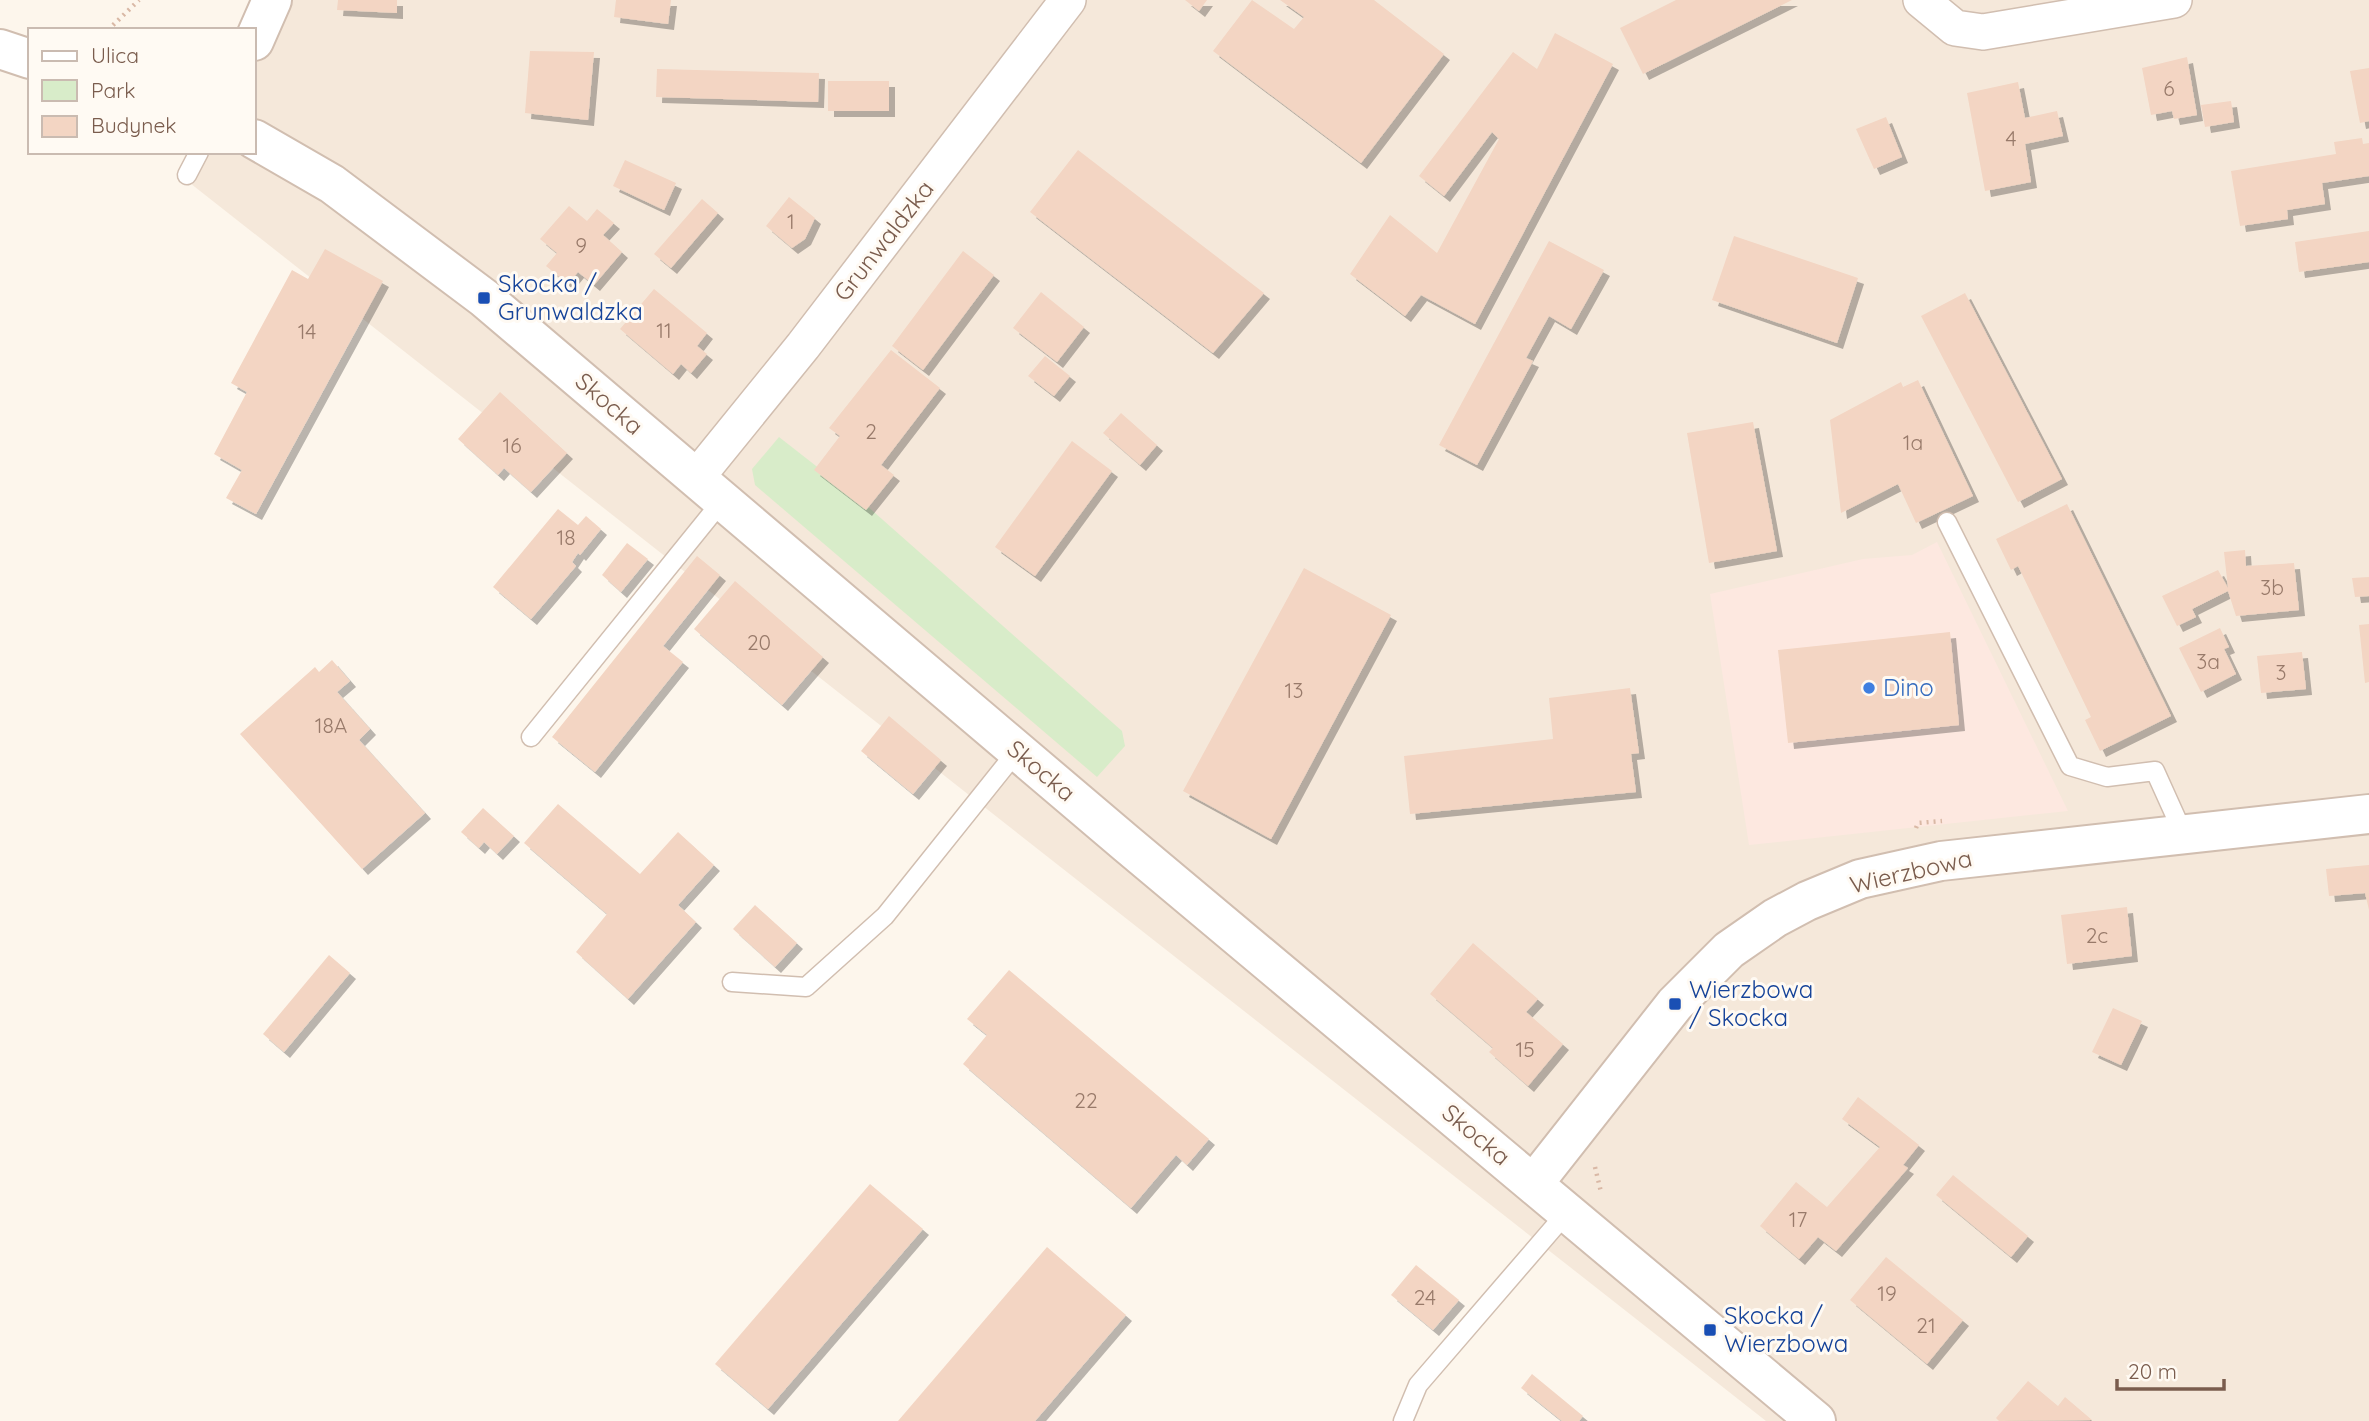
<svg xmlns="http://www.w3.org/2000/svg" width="2369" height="1421" font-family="Quicksand,sans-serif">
<defs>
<filter id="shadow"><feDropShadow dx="6" dy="6" stdDeviation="0" flood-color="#0004"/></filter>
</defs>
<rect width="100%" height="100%" fill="#fdf6ec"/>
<!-- residential -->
<path fill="#f5e8da" d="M 266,0 L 2369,0 L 2369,1421 L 1766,1421 L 181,176 L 192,152 L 254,152 L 254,30 Z"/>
<!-- commercial -->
<path fill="#fde8e0" d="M 1937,542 L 2068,811 L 1749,845 L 1710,594 L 1863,559 L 1912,555 Z"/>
<!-- green -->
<path fill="#d8ecc9" d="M 779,437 L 866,505 L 1122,731 L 1125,746 L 1097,777 L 755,485 L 752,469 Z"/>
<!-- building -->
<g fill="#f3d5c3" filter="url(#shadow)">
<path d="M 338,0 L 397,0 L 397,13 L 337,10 Z"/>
<path d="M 616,0 L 671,0 L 668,24 L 614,17 Z"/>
<path d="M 1185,0 L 1207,0 L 1199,11 Z"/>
<path d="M 1252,0 L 1294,29 L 1304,17 L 1280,0 L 1374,0 L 1444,54 L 1361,163 L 1213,51 Z"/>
<path d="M 1676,0 L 1792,0 L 1643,74 L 1620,28 Z"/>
<path d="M 1555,33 L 1613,64 L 1475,324 L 1421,295 L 1405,316 L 1350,274 L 1390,215 L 1437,253 L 1499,139 L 1492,132 L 1444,196 L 1419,176 L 1513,52 L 1537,69 Z"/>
<path d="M 530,51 L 594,52 L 588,120 L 525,113 Z"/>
<path d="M 2187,57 L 2197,115 L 2174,119 L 2172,111 L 2151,115 L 2142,68 Z"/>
<path d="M 2369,68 L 2369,121 L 2360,123 L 2350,71 Z"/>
<path d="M 657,69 L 819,73 L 818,102 L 656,97 Z"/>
<rect x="828" y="81" width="61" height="30"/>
<path d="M 2018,82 L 2025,118 L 2057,111 L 2063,136 L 2025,144 L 2031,182 L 1985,191 L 1967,93 Z"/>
<path d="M 2231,101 L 2234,122 L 2205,127 L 2201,105 Z"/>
<path d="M 1886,117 L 1902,157 L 1874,169 L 1856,129 Z"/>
<path d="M 2362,138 L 2363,144 L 2369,143 L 2369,176 L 2322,183 L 2325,204 L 2287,210 L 2288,219 L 2240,226 L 2231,171 L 2336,154 L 2334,142 Z"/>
<path d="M 1078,150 L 1264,293 L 1213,353 L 1030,212 Z"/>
<path d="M 625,160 L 676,183 L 664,210 L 613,186 Z"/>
<path d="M 789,197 L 815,218 L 805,239 L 792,248 L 766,226 Z"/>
<path d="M 702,199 L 718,213 L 671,268 L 654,254 Z"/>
<path d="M 569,206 L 587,221 L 597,209 L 614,223 L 603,235 L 622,252 L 594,285 L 578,272 L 568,284 L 546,266 L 557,253 L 540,239 Z"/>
<path d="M 2369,231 L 2369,262 L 2299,272 L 2295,242 Z"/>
<path d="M 1734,236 L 1858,278 L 1837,343 L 1712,300 Z"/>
<path d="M 1549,241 L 1604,270 L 1571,329 L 1549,316 L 1526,358 L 1533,361 L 1477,465 L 1439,445 Z"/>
<path d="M 325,249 L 383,281 L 256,514 L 226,498 L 242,470 L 214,454 L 247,392 L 231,383 L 292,270 L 308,279 Z"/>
<path d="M 963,251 L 994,275 L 923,370 L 892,346 Z"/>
<path d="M 654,289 L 707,333 L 697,346 L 707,354 L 691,373 L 681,364 L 673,374 L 620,329 Z"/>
<path d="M 1041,292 L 1084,327 L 1057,362 L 1013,328 Z"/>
<path d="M 1965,293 L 2062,479 L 2018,502 L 1921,316 Z"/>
<path d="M 891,350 L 940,388 L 881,465 L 894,475 L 866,510 L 814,470 L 840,436 L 829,428 Z"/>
<path d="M 1045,356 L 1070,376 L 1054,396 L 1028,376 Z"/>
<path d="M 1918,380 L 1973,496 L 1916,523 L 1898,484 L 1841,513 L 1830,420 L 1901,382 L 1903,387 Z"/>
<path d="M 500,392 L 567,453 L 531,492 L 504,468 L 498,475 L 458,439 Z"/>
<path d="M 1121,413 L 1157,445 L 1140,465 L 1103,433 Z"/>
<path d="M 1753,422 L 1777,551 L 1709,563 L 1687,433 Z"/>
<path d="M 1072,441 L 1112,471 L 1035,576 L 995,547 Z"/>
<path d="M 2067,504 L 2171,716 L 2100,751 L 2085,720 L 2091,717 L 2018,566 L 2011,570 L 1996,539 Z"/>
<path d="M 558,509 L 578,525 L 586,516 L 601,529 L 580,555 L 578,553 L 572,562 L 576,566 L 531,619 L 493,587 Z"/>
<path d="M 627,543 L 648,559 L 621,592 L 602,575 Z"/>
<path d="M 2245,550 L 2246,566 L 2294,563 L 2299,610 L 2236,616 L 2228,591 L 2192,609 L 2196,617 L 2177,626 L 2162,596 L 2218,570 L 2228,588 L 2224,552 Z"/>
<path d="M 697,556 L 720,575 L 663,646 L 683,662 L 595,772 L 552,737 Z"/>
<path d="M 1304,568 L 1391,615 L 1271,839 L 1183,791 Z"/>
<path d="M 2369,577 L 2369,596 L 2355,597 L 2352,578 Z"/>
<path d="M 735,581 L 823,657 L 782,705 L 694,629 Z"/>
<path d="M 2369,624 L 2369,682 L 2365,683 L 2359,625 Z"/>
<path d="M 2220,628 L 2229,647 L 2224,649 L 2236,674 L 2201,692 L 2179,648 Z"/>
<path d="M 1950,632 L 1959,725 L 1788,743 L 1778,650 Z"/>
<path d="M 2302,652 L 2306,689 L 2261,693 L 2257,656 Z"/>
<path d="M 332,660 L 350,681 L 337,692 L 370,729 L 359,740 L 425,813 L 362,869 L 240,734 L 315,667 L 319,672 Z"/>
<path d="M 1630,688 L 1639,753 L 1631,754 L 1636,792 L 1410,814 L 1404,756 L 1553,739 L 1549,698 Z"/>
<path d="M 889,716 L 941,760 L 913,794 L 861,751 Z"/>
<path d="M 558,804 L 640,874 L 678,832 L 714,865 L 678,905 L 696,922 L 628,999 L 576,952 L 607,914 L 524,843 Z"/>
<path d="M 483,808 L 514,836 L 497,854 L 484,842 L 479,848 L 461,832 Z"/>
<path d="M 2369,865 L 2369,910 L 2365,893 L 2329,896 L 2326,869 Z"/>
<path d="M 755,905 L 797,943 L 775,967 L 733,929 Z"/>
<path d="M 2127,907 L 2132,956 L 2067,964 L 2061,915 Z"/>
<path d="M 1473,943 L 1538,999 L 1526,1012 L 1563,1044 L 1528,1086 L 1489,1052 L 1493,1048 L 1430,994 Z"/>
<path d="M 329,955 L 350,973 L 284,1052 L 263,1034 Z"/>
<path d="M 1009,970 L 1209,1139 L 1187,1165 L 1176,1155 L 1131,1208 L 963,1064 L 987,1035 L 967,1019 Z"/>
<path d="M 2113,1008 L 2142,1021 L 2121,1065 L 2092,1052 Z"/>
<path d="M 1858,1097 L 1919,1145 L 1903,1165 L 1908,1168 L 1836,1251 L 1818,1237 L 1799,1259 L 1760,1226 L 1796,1182 L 1827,1207 L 1880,1147 L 1842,1119 Z"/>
<path d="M 1953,1175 L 2028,1236 L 2011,1257 L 1936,1195 Z"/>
<path d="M 870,1184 L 923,1229 L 768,1409 L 715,1364 Z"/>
<path d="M 1047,1247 L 1126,1315 L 1035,1421 L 898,1421 Z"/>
<path d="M 1886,1257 L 1963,1320 L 1927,1364 L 1850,1300 Z"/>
<path d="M 1416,1265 L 1459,1300 L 1433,1330 L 1391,1295 Z"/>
<path d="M 1532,1374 L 1583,1416 L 1579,1421 L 1562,1421 L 1521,1388 Z"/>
<path d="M 2028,1381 L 2058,1406 L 2065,1397 L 2092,1420 L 1999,1421 L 1996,1418 Z"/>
</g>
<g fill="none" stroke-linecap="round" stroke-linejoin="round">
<defs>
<g id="service">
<path d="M 187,175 L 199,152"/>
<path d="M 1947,522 L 2070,766 L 2107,777 L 2155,771 L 2183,833"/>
<path d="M 531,737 L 722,501"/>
<path d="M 732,982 L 806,987 L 885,916 L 1017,751"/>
<path d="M 1403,1421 L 1418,1385 L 1568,1211"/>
</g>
<g id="minor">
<path d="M 1921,0 L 1955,28 L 1983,32 L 2174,0"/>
<path d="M 696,478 L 803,346 L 1068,0"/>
</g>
<g id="tertiary">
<path d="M 254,41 L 272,0"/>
<path d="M 0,49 L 30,59"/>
<path d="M 254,139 L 332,184 L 484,298 L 1127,844 L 1816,1421"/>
<path d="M 1534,1183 L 1675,1004 L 1729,950 L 1775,918 L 1807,901 L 1860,879 L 1941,861 L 2369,814"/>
</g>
</defs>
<!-- service casing -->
<use href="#service" stroke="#d1beb0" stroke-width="21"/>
<!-- minor casing -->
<use href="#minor" stroke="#d1beb0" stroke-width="38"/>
<!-- tertiary casing -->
<use href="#tertiary" stroke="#d1beb0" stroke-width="42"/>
<!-- path -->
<g stroke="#d9b8a5" stroke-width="4.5" stroke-dasharray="2 5" stroke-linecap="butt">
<path d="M 108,30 L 139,0"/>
<path d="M 1916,828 L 1918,823 L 1942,821"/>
<path d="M 1595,1167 L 1601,1192"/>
</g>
<!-- service -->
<use href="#service" stroke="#fff" stroke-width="18"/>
<!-- minor -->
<use href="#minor" stroke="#fff" stroke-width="35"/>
<!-- tertiary -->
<use href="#tertiary" stroke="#fff" stroke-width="38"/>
</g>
<!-- markers -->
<g fill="#1a4fb4" stroke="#fffaf3" stroke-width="2.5">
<rect x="477" y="291" width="14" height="14" rx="3.5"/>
<rect x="1668" y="997" width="14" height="14" rx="3.5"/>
<rect x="1703" y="1323" width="14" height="14" rx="3.5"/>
</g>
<circle fill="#3f7fe0" stroke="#fffaf3" stroke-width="2.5" cx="1869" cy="688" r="7"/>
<g text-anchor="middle" stroke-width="6" stroke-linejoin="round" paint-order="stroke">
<!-- number labels -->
<g font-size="21" fill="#987a6a">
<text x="2169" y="96">6</text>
<text x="2011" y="146">4</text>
<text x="791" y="229">1</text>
<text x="581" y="253">9</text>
<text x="664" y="338">11</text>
<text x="307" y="339">14</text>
<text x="871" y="439">2</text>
<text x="1913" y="450">1a</text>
<text x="512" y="453">16</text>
<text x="566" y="545">18</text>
<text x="2272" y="595">3b</text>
<text x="759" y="650">20</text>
<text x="2208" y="669">3a</text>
<text x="2281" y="680">3</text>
<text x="1294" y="698">13</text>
<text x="331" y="733">18A</text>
<text x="2097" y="943">2c</text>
<text x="1525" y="1057">15</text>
<text x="1086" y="1108">22</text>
<text x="1798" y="1227">17</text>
<text x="1887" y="1301">19</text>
<text x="1425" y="1305">24</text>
<text x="1926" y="1333">21</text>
</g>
<!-- street labels -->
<g font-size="24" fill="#7a5c4d" stroke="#fffaf3">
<text transform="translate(884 241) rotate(-52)" y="8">Grunwaldzka</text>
<text transform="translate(609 404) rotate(41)" y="8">Skocka</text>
<text transform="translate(1041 771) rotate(40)" y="8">Skocka</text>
<text transform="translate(1911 872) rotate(-13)" y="8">Wierzbowa</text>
<text transform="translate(1476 1135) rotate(40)" y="8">Skocka</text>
</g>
<!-- transit labels -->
<g font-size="24" fill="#164399" stroke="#fffaf3" text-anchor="start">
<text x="498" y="292">Skocka /<tspan x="498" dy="28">Grunwaldzka</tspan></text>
<text x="1689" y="998">Wierzbowa<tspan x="1689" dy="28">/ Skocka</tspan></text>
<text x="1724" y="1324">Skocka /<tspan x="1724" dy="28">Wierzbowa</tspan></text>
</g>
<!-- shop labels -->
<g font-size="24" fill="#366cbe" stroke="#fffaf3" text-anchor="start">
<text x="1883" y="696">Dino</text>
</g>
</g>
<!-- legend -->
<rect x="28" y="28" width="228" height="126" fill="#fffaf3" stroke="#cabbb1" stroke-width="2"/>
<rect x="42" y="51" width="35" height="10" fill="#ffffff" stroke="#cabbb1" stroke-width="2"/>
<text x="91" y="63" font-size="21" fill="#7a5c4d">Ulica</text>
<rect x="42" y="80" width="35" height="21" fill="#d8ecc9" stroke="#cabbb1" stroke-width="2"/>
<text x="91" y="98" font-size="21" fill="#7a5c4d">Park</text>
<rect x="42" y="116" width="35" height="21" fill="#f3d5c3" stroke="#cabbb1" stroke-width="2"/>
<text x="91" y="133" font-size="21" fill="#7a5c4d">Budynek</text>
<!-- scale -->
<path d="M2117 1379v10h107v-10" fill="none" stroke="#7a5c4d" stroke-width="3.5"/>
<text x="2128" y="1379" font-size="21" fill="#7a5c4d" stroke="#fffaf3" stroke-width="5" paint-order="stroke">20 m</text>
</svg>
